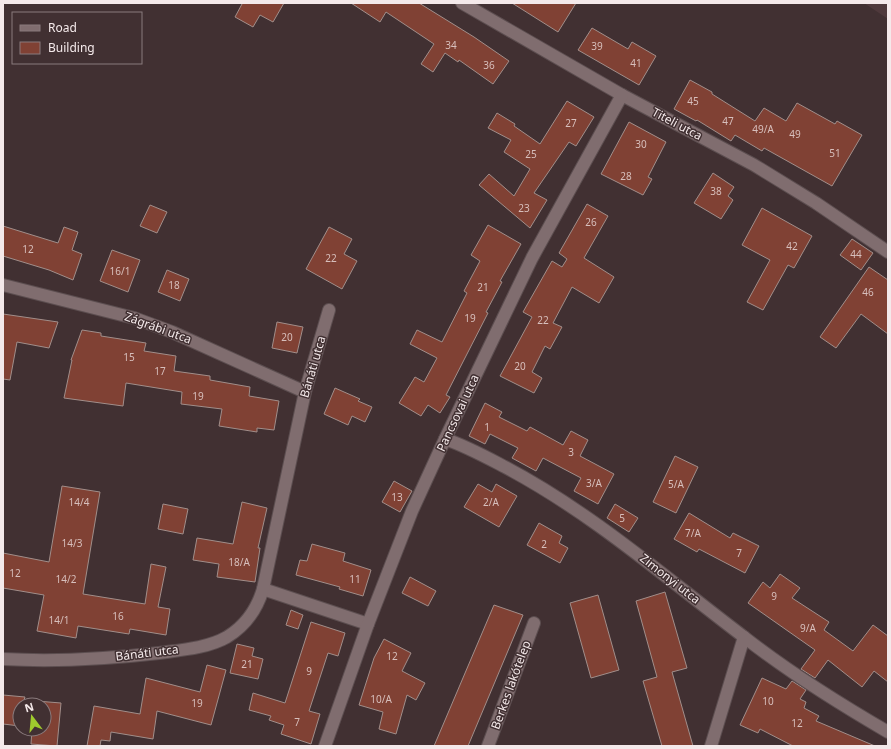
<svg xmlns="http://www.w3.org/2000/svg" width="891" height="749" font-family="'Noto Sans',sans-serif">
<rect width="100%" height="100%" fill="#413032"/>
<!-- built -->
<path fill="#4f393c" d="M 864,3 L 888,3 L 888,19 Z"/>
<!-- building -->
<g fill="#804134" stroke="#a18e8a">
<path d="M 241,3 L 284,3 L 273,22 L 260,15 L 253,27 L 235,17 L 242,4 Z"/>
<path d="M 351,3 L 419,3 L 474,37 L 509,61 L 493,84 L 459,60 L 458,62 L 445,53 L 433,72 L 421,64 L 434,44 L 386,12 L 380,22 Z"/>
<path d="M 512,3 L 576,3 L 558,32 Z"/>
<path d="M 592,28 L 628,49 L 632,42 L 656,56 L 639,85 L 578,50 Z"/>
<path d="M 690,80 L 712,92 L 712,94 L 755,121 L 764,108 L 786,121 L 797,103 L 835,124 L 837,121 L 862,135 L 832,186 L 764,148 L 762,151 L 735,135 L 731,141 L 697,120 L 696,121 L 674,109 Z"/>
<path d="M 567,101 L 594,117 L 576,146 L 569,142 L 534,193 L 547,200 L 530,228 L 479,185 L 489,174 L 514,196 L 530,169 L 504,152 L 511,140 L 488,128 L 497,113 L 515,124 L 514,126 L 540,144 Z"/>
<path d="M 629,122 L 666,142 L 648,177 L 652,179 L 643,195 L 601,174 Z"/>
<path d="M 713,173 L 734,187 L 728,196 L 733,200 L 721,219 L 694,203 Z"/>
<path d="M 587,204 L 608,216 L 584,258 L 614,277 L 599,303 L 572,287 L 553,323 L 562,327 L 550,349 L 545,346 L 532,372 L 542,378 L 534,393 L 500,376 L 532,317 L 523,312 L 552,261 L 562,267 L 567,259 L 559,253 Z"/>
<path d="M 150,205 L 167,212 L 157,233 L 140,226 Z"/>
<path d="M 762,208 L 812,236 L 794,268 L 788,265 L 763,310 L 747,302 L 770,260 L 742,245 Z"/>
<path d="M 488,225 L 521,244 L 500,281 L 502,282 L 486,312 L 488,313 L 446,395 L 450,397 L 440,413 L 428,405 L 421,416 L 399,403 L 415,377 L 424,382 L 437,358 L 410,344 L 417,330 L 442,342 L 467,293 L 464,291 L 480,261 L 471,255 Z"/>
<path d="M 3,226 L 58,243 L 64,227 L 78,232 L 72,250 L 82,254 L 73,280 L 49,270 L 3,256 Z"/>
<path d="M 329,227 L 352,239 L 344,254 L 357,261 L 342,289 L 306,269 Z"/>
<path d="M 852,239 L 873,253 L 861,270 L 840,255 Z"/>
<path d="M 112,250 L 140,260 L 128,292 L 100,281 Z"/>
<path d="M 869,267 L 888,280 L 888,334 L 861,314 L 836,348 L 820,337 Z"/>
<path d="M 167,270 L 189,279 L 180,301 L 158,292 Z"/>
<path d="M 3,314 L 58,322 L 49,348 L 17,342 L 10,380 L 3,379 Z"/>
<path d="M 277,322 L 303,327 L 297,353 L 272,348 Z"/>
<path d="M 82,330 L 101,333 L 101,336 L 146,343 L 144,351 L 176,356 L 174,371 L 210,376 L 210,380 L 250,387 L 249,396 L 279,401 L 274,430 L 257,428 L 257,432 L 219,426 L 222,409 L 181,404 L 182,392 L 126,383 L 123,406 L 64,398 L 72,360 L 71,360 Z"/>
<path d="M 335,388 L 360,399 L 358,401 L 372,407 L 365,422 L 352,416 L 348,425 L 324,414 Z"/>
<path d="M 485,403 L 502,412 L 499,417 L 527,431 L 530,427 L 563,445 L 571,431 L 588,440 L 580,456 L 614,474 L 598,504 L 574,491 L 581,478 L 543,458 L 536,471 L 512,458 L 518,448 L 490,434 L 485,444 L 469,436 Z"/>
<path d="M 675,456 L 698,467 L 676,513 L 653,502 Z"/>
<path d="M 394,481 L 412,491 L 400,512 L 382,502 Z"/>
<path d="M 478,484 L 492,492 L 496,484 L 517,496 L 499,527 L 464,507 Z"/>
<path d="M 62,486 L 100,492 L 83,594 L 145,604 L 151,564 L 166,567 L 158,607 L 170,609 L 166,635 L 130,629 L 129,634 L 78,626 L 76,638 L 37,631 L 44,595 L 3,588 L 3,553 L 49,562 Z"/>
<path d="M 242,502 L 267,508 L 258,548 L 260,548 L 255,582 L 217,577 L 219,564 L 193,560 L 197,538 L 233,544 Z"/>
<path d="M 163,504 L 188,509 L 183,534 L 158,529 Z"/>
<path d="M 615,504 L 638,518 L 629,532 L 607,518 Z"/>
<path d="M 689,513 L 730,538 L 733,533 L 759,546 L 745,573 L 699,549 L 697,552 L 674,539 Z"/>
<path d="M 539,523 L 562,536 L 559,543 L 568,548 L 560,563 L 527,545 Z"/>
<path d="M 312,544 L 345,553 L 343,561 L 371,570 L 363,596 L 339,589 L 340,587 L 296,575 L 300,560 L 307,561 Z"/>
<path d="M 780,574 L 800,588 L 792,598 L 829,622 L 824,630 L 853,651 L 873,625 L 888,636 L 888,682 L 874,671 L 862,687 L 828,660 L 815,678 L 801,669 L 815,650 L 748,603 L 763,582 L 770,588 Z"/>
<path d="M 410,577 L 436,591 L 428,606 L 402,593 Z"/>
<path d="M 665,592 L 687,668 L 672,672 L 693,746 L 662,746 L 643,681 L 657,677 L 636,601 Z"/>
<path d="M 598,595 L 619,670 L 591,678 L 570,603 Z"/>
<path d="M 494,605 L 523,615 L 468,746 L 434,746 Z"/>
<path d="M 291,610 L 303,615 L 298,629 L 286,625 Z"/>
<path d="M 311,622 L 345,633 L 338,656 L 328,653 L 309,711 L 320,714 L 311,744 L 281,734 L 284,725 L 269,720 L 271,716 L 249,710 L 253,693 L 285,703 Z"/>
<path d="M 384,639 L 411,653 L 402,671 L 425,683 L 416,700 L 407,695 L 396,734 L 379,729 L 383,712 L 359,705 L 374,658 Z"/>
<path d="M 237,644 L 254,648 L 252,656 L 263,659 L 258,679 L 230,673 Z"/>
<path d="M 207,665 L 226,670 L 211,725 L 157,711 L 153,739 L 111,732 L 110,741 L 101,740 L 100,746 L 87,746 L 94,706 L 140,714 L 146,678 L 200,692 Z"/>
<path d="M 762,678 L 786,689 L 792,681 L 806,690 L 800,699 L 806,702 L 804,708 L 819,716 L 816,721 L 875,746 L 793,746 L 760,729 L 758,733 L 740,725 Z"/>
<path d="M 3,695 L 25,697 L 24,700 L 61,703 L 57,746 L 31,744 L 32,729 L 44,729 L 44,705 L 20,705 L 20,726 L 3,724 Z"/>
</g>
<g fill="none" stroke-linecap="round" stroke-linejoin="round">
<defs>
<g id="minor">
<path d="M 462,3 L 622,95 L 754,165 L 816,203 L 888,252"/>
<path d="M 3,285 L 134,318 L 172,332 L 305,392"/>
<path d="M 445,439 C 466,446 486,457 505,467 C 592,513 666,578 744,637 C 790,673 838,703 888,732"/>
<path d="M 263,589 L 368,624"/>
<path d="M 3,659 C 55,662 107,659 159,653 C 181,650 208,648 227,637 C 245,626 257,609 263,589 L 305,392 L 329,310"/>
<path d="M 325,746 L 368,624 L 412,511 L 445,439 L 532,258 L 622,95"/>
<path d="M 488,746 L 534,623"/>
<path d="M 711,746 L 744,637"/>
</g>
</defs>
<!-- minor casing -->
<use href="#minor" stroke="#5c4e50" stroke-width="14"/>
<!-- minor -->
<use href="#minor" stroke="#806d6f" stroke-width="12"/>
</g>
<g text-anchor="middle" stroke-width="3" stroke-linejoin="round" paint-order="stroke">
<!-- number labels -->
<g font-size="10" fill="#d7bfbc">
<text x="451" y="49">34</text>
<text x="597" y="50">39</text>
<text x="636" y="67">41</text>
<text x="489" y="69">36</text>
<text x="693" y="105">45</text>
<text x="728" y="125">47</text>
<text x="571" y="127">27</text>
<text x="763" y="133">49/A</text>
<text x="795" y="138">49</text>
<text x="641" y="148">30</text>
<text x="835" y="157">51</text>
<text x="531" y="158">25</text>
<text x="626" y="180">28</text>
<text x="716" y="195">38</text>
<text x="524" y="212">23</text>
<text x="591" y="226">26</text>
<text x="792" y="250">42</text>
<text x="28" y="253">12</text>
<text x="856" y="258">44</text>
<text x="331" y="262">22</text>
<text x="120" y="275">16/1</text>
<text x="174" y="289">18</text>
<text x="483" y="291">21</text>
<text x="868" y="296">46</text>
<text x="470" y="322">19</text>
<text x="543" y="324">22</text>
<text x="287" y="341">20</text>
<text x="129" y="361">15</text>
<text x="520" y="370">20</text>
<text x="160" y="375">17</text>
<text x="198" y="400">19</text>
<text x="487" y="431">1</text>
<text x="571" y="456">3</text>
<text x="594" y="487">3/A</text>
<text x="676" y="488">5/A</text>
<text x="397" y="501">13</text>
<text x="79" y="506">14/4</text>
<text x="491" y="506">2/A</text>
<text x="622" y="522">5</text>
<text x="693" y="537">7/A</text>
<text x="72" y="547">14/3</text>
<text x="544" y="548">2</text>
<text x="739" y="557">7</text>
<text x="239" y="566">18/A</text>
<text x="15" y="577">12</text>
<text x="66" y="583">14/2</text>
<text x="355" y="583">11</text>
<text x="774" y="600">9</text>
<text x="118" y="620">16</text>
<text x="59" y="624">14/1</text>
<text x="808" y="632">9/A</text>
<text x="392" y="660">12</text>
<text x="247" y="668">21</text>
<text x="309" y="675">9</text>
<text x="381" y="703">10/A</text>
<text x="768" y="705">10</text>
<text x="197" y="707">19</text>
<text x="297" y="726">7</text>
<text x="797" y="727">12</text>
</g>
<!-- street labels -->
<g font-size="12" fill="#f4e9ea" stroke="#413032">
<text transform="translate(677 124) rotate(28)" y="4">Titeli utca</text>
<text transform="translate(158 328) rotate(20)" y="4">Zágrábi utca</text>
<text transform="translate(313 367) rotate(-74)" y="4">Bánáti utca</text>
<text transform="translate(458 413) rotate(-65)" y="4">Pancsovai utca</text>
<text transform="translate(670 579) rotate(38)" y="4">Zimonyi utca</text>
<text transform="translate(147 653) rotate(-7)" y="4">Bánáti utca</text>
<text transform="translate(511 685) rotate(-70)" y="4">Berkes lakótelep</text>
</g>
</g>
<!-- border -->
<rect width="891" height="749" fill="none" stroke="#f4e9ea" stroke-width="8"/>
<!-- legend -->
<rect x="12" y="12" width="130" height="52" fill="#413032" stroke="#897a7c"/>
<rect x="20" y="25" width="20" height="6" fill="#806d6f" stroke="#897a7c"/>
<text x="48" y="32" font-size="12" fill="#f4e9ea">Road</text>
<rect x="20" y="42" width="20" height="12" fill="#804134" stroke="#897a7c"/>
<text x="48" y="52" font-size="12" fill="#f4e9ea">Building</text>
<!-- north arrow -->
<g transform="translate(32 717) rotate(344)"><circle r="19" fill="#413032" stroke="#897a7c"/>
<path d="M0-3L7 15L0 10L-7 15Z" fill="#9fca2d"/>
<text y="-6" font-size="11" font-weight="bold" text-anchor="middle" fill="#f4e9ea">N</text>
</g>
</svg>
